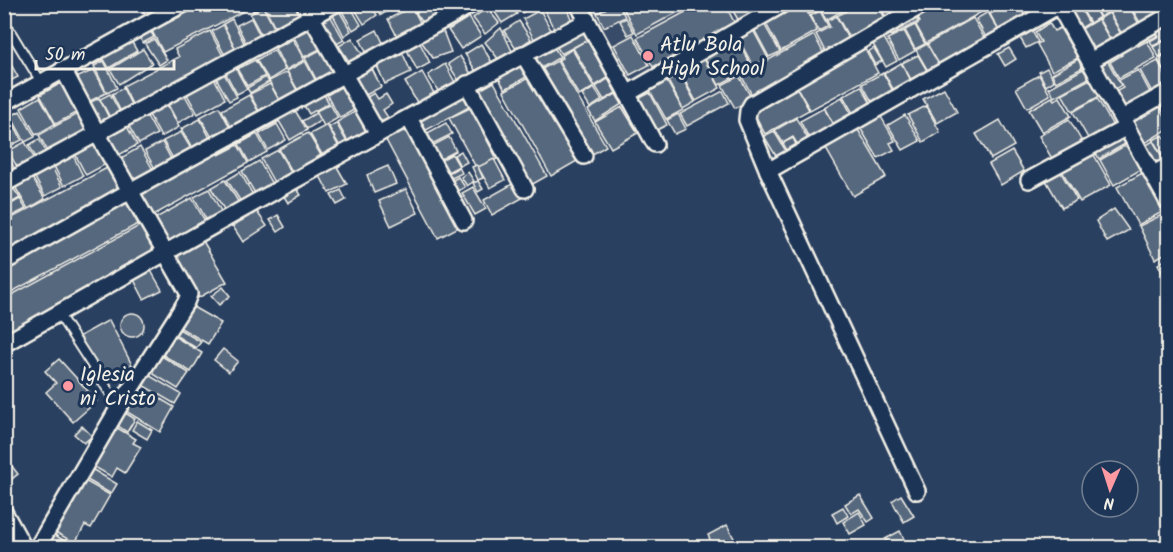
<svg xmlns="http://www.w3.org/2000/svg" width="1173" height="552" font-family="Kalam,sans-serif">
<rect width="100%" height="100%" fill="#2a4060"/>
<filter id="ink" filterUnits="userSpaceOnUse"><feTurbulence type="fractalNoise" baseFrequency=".0167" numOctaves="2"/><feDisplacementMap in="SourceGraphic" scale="12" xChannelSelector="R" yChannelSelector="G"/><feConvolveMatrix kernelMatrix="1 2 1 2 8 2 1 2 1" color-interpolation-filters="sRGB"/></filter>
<g filter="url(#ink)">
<!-- built -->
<path fill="#374c69" d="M 586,5 L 773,5 L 629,85 Z"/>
<!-- building -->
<g fill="#56677d" stroke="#f4f1e8" stroke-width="1.5">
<path d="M 140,4 L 155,4 L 157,9 L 145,15 Z"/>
<path d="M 204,4 L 248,4 L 250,8 L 163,52 L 152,31 Z"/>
<path d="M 250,4 L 261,4 L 262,7 L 253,11 Z"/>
<path d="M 269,4 L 301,4 L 307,16 L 277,31 L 265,7 Z"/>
<path d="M 346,4 L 349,4 L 361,25 L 353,30 L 340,8 Z"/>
<path d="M 354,4 L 370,4 L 377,15 L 364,24 L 353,6 Z"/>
<path d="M 375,4 L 397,4 L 398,5 L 381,15 Z"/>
<path d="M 416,4 L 437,4 L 443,15 L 425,26 L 412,7 Z"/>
<path d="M 441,4 L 459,4 L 446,14 Z"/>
<path d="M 493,4 L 511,4 L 517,14 L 502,23 L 491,6 Z"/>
<path d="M 517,4 L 536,4 L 522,13 Z"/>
<path d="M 554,4 L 565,4 L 572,21 L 554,29 L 545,11 Z"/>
<path d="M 614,4 L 619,4 L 625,17 L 604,27 L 597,13 Z"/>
<path d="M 621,4 L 693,4 L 637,34 Z"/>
<path d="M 700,4 L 725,4 L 735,24 L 653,67 L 637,38 Z"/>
<path d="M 729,4 L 774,4 L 740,23 Z"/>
<path d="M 798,4 L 803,4 L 817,31 L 781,51 L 765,22 Z"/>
<path d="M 805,4 L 816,4 L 819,10 L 810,14 Z"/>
<path d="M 818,4 L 841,4 L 844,10 L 826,20 Z"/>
<path d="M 858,4 L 877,4 L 887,21 L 851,41 L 837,16 Z"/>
<path d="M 879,4 L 891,4 L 897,16 L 888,21 Z"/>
<path d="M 893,4 L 904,4 L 907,11 L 899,15 Z"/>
<path d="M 929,4 L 996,4 L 926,43 L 916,25 L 920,22 L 914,12 Z"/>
<path d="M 1008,4 L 1018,4 L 1028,21 L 1002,36 L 990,14 Z"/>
<path d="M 1019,4 L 1030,4 L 1037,16 L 1028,21 Z"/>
<path d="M 1031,4 L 1048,4 L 1035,13 Z"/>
<path d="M 1073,4 L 1078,4 L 1089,23 L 1078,30 L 1066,9 Z"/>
<path d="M 1079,4 L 1092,4 L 1099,17 L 1090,23 Z"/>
<path d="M 1093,4 L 1116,4 L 1117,7 L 1100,17 Z"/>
<path d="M 1124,4 L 1128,4 L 1140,26 L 1123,36 L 1110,13 Z"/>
<path d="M 1129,4 L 1152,4 L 1159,16 L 1142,26 Z"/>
<path d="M 1154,4 L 1168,4 L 1168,11 L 1161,16 Z"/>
<path d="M 263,7 L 276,31 L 263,38 L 250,14 Z"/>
<path d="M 412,7 L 422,26 L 398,38 L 388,19 Z"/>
<path d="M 487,8 L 499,23 L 485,34 L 473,18 Z"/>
<path d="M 540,10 L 551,30 L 534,39 L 523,19 Z"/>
<path d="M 820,11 L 828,26 L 819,31 L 810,16 Z"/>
<path d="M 340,12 L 351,31 L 344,36 L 333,15 Z"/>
<path d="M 988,12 L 1002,36 L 989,43 L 976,19 Z"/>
<path d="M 913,13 L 918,22 L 891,36 L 886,27 Z"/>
<path d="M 1109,13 L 1122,36 L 1112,42 L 1099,19 Z"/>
<path d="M 836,16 L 850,42 L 827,55 L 816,34 L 830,27 L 827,21 Z"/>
<path d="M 331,17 L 344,40 L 333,46 L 321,23 Z"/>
<path d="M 469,17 L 481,36 L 461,49 L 448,30 Z"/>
<path d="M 251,18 L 261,38 L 247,45 L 237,25 Z"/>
<path d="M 626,18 L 634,32 L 628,35 L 620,21 Z"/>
<path d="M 973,18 L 987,43 L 941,68 L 927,44 Z"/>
<path d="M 232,19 L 246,47 L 237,51 L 223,24 Z"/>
<path d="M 1098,19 L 1112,43 L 1092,55 L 1078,31 Z"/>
<path d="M 519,21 L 531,39 L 516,49 L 504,31 Z"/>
<path d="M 1163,22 L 1168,32 L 1168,38 L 1153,46 L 1150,41 L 1159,36 L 1154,27 Z"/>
<path d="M 1049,23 L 1054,31 L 1060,28 L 1078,58 L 1052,71 L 1037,44 L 1041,42 L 1035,32 Z"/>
<path d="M 764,24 L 780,52 L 769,57 L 754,29 Z"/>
<path d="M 223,25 L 238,54 L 227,59 L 212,31 Z"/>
<path d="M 915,25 L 925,44 L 915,49 L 905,30 Z"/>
<path d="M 582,27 L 589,39 L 561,54 L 554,42 Z"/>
<path d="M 1152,27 L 1157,36 L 1140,45 L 1136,37 Z"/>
<path d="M 311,28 L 322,48 L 304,57 L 294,37 Z"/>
<path d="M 501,28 L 513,53 L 499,60 L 485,42 Z"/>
<path d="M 149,29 L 154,37 L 143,43 L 138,36 Z"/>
<path d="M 377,30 L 385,47 L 368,56 L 360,39 Z"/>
<path d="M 753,30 L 768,58 L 753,66 L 738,38 Z"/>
<path d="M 210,31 L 225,60 L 134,108 L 123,86 L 179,57 L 175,49 Z"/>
<path d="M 443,31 L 451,52 L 433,58 L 421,41 Z"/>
<path d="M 904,31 L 915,51 L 899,60 L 887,39 Z"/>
<path d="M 1032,31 L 1038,42 L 1026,48 L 1020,38 Z"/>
<path d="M 633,35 L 649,65 L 630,75 L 614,45 Z"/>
<path d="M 814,35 L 825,56 L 752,95 L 741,75 Z"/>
<path d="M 352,38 L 363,55 L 350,63 L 339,46 Z"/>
<path d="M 884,38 L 897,61 L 886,67 L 873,44 Z"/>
<path d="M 1133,38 L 1138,46 L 1147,41 L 1156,58 L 1119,78 L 1110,62 L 1122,55 L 1118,46 Z"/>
<path d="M 130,39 L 137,51 L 109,68 L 102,56 Z"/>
<path d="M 154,39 L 167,60 L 159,65 L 145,44 Z"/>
<path d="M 293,39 L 304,60 L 286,70 L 275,48 Z"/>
<path d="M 737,39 L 752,67 L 719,85 L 704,57 Z"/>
<path d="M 1168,39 L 1168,52 L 1159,57 L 1153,47 Z"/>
<path d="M 587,40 L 608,78 L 595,86 L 573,48 Z"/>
<path d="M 420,43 L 430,63 L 417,70 L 407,50 Z"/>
<path d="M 481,44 L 493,64 L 477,73 L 465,54 Z"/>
<path d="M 927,44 L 942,70 L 931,76 L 916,50 Z"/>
<path d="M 863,45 L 878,73 L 810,110 L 794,82 Z"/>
<path d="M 554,47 L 560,57 L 538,70 L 532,59 Z"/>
<path d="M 874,48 L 882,61 L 875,65 L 868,52 Z"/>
<path d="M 1009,48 L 1016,59 L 1005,66 L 998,54 Z"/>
<path d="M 143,49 L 152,63 L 119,84 L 110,69 Z"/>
<path d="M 322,49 L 336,74 L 318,83 L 305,58 Z"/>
<path d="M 572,49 L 594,87 L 579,96 L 558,60 L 562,58 L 561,56 Z"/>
<path d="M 274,50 L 285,70 L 269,80 L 256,60 Z"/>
<path d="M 1168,53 L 1168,78 L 1158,59 Z"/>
<path d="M 100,54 L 103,60 L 88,67 L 85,61 Z"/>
<path d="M 403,54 L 411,72 L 385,84 L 377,66 Z"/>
<path d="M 918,55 L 929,74 L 913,83 L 902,63 Z"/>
<path d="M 460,56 L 473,77 L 461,84 L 448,64 Z"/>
<path d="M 1106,58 L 1121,85 L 1112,91 L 1097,63 Z"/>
<path d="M 704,59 L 720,88 L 696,101 L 680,72 Z"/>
<path d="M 1078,59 L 1082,68 L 1056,82 L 1052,74 Z"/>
<path d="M 255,60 L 265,76 L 247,86 L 237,69 Z"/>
<path d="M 104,61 L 117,88 L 107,93 L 94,66 Z"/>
<path d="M 305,61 L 318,85 L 300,94 L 287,71 Z"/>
<path d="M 557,61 L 606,146 L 591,155 L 542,69 Z"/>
<path d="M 1158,61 L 1168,81 L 1168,86 L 1153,94 L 1140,70 Z"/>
<path d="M 523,63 L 530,75 L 505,89 L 498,77 Z"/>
<path d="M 901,63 L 913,84 L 896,94 L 884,73 Z"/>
<path d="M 445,64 L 456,84 L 440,94 L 428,75 Z"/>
<path d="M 12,66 L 18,77 L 4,84 L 4,70 Z"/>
<path d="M 235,67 L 247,89 L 237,94 L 225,72 Z"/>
<path d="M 1047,68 L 1054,81 L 1046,86 L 1039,72 Z"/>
<path d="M 372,69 L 381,87 L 364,96 L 354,78 Z"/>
<path d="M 1083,69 L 1089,78 L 1054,97 L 1049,88 Z"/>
<path d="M 94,70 L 106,93 L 88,102 L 76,78 Z"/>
<path d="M 222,70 L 237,97 L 229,101 L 214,74 Z"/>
<path d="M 1138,70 L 1152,96 L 1125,110 L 1115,92 L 1123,88 L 1119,80 Z"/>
<path d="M 287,72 L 299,94 L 282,104 L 269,81 Z"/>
<path d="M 422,72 L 435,95 L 418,104 L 405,82 Z"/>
<path d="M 679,72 L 695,102 L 683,109 L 667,79 Z"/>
<path d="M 883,73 L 894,93 L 874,105 L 862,84 Z"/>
<path d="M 212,74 L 225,99 L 198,114 L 184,89 Z"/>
<path d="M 1039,75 L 1050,95 L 1027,108 L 1016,88 Z"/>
<path d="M 739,76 L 752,99 L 735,108 L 722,85 Z"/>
<path d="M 266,77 L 269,82 L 250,93 L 247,88 Z"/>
<path d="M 530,77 L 577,161 L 551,176 L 504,91 Z"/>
<path d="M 608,79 L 616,93 L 604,100 L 596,87 Z"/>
<path d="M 1090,79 L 1100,96 L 1072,111 L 1062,94 Z"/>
<path d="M 666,80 L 683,110 L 666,119 L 649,89 Z"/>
<path d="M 494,82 L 547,176 L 531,185 L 478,91 Z"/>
<path d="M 61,83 L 77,112 L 56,124 L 40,95 Z"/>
<path d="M 794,83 L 809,110 L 765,134 L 751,107 Z"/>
<path d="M 270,84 L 281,104 L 261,115 L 250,94 Z"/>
<path d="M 344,85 L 357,108 L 340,118 L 327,95 Z"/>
<path d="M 861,86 L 872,105 L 854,115 L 843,96 Z"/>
<path d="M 123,88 L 134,111 L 123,116 L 112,94 Z"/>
<path d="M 594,88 L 602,100 L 590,108 L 582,95 Z"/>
<path d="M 944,88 L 957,112 L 937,123 L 923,99 Z"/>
<path d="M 182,90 L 195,113 L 178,123 L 165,99 Z"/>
<path d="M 322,91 L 329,103 L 309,114 L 302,102 Z"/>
<path d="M 723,91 L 729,103 L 687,126 L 680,114 Z"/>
<path d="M 461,92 L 469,107 L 419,134 L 411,118 Z"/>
<path d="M 374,93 L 378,99 L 386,94 L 392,104 L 383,110 L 391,122 L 380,129 L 362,100 Z"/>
<path d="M 650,93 L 667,125 L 653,132 L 636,100 Z"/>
<path d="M 110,94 L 122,116 L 112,121 L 100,99 Z"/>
<path d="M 616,94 L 622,104 L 595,121 L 588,110 Z"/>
<path d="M 249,95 L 260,114 L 232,129 L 222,110 Z"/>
<path d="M 40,97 L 55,124 L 36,135 L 21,108 Z"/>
<path d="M 842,97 L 853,117 L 835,127 L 824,107 Z"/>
<path d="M 1052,97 L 1054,100 L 1060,97 L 1071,116 L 1042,132 L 1029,110 Z"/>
<path d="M 99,98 L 112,124 L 102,128 L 89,103 Z"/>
<path d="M 1097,98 L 1116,131 L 1092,145 L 1073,112 Z"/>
<path d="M 164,99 L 179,127 L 161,137 L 146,109 Z"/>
<path d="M 1157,101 L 1168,121 L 1168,129 L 1140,146 L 1125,119 Z"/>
<path d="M 330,104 L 338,118 L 324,126 L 316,111 Z"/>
<path d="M 1168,104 L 1168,118 L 1162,107 Z"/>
<path d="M 926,106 L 940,132 L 923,142 L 908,115 Z"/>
<path d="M 219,107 L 232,131 L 214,141 L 200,117 Z"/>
<path d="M 293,107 L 307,130 L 290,140 L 276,116 Z"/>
<path d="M 622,107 L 638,133 L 611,148 L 595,122 Z"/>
<path d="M 470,108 L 497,159 L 477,169 L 449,118 Z"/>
<path d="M 824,108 L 834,127 L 810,140 L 800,121 Z"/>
<path d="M 358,110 L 371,133 L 350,145 L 337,122 Z"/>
<path d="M 20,111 L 35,137 L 25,142 L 11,116 Z"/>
<path d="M 144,111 L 157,134 L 139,144 L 126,121 Z"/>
<path d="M 316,113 L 320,121 L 307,129 L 302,121 Z"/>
<path d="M 77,114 L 89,136 L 51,157 L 39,135 Z"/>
<path d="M 678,114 L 686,129 L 675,134 L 667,120 Z"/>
<path d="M 880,115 L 895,141 L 890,143 L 894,150 L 878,158 L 859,126 Z"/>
<path d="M 905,115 L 920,141 L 903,150 L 888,125 Z"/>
<path d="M 275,117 L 278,122 L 259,132 L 256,127 Z"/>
<path d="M 796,118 L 809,141 L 799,147 L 793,137 L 783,143 L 775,130 Z"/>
<path d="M 11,119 L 22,140 L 6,148 L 4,123 Z"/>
<path d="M 200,119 L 212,142 L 194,151 L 181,129 Z"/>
<path d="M 1069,119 L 1085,147 L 1055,164 L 1039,136 Z"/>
<path d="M 1000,120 L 1014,146 L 991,159 L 976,134 Z"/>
<path d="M 125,123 L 137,145 L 119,155 L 106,133 Z"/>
<path d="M 336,123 L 348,144 L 341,148 L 329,127 Z"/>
<path d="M 446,123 L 452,134 L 426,147 L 420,137 Z"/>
<path d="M 277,124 L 286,140 L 268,150 L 259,134 Z"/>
<path d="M 327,125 L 340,149 L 324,158 L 310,134 Z"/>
<path d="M 252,127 L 256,133 L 220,154 L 216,147 Z"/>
<path d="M 409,128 L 461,226 L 438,238 L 386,140 Z"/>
<path d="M 857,128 L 886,177 L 853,196 L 825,147 Z"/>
<path d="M 774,131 L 786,151 L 776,156 L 764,136 Z"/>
<path d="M 181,132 L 193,152 L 175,162 L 163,141 Z"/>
<path d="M 308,133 L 322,157 L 293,173 L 279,149 Z"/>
<path d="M 257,134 L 267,152 L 249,162 L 239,144 Z"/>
<path d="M 1120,135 L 1125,144 L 1099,159 L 1094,150 Z"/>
<path d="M 1163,135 L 1168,144 L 1167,164 L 1153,140 Z"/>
<path d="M 449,137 L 456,151 L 437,161 L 430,147 Z"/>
<path d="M 793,138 L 798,149 L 789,154 L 783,143 Z"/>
<path d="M 39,139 L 49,157 L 39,163 L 29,145 Z"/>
<path d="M 1153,141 L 1166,164 L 1156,170 L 1143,147 Z"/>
<path d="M 25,142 L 37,163 L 20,172 L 8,151 Z"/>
<path d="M 162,142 L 173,163 L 157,172 L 145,151 Z"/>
<path d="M 96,144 L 106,164 L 86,175 L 75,154 Z"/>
<path d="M 238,145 L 248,163 L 152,216 L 139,193 L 215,149 L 219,155 Z"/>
<path d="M 1126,145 L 1140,170 L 1114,185 L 1100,160 Z"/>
<path d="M 140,147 L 155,173 L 135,184 L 121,158 Z"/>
<path d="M 1090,148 L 1111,185 L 1080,202 L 1059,166 Z"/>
<path d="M 278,150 L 292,174 L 275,184 L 261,159 Z"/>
<path d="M 461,151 L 467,162 L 460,166 L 454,155 Z"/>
<path d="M 1012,151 L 1024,171 L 1001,185 L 989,164 Z"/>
<path d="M 6,153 L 17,173 L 4,180 L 4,154 Z"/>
<path d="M 452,154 L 459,166 L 444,174 L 437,162 Z"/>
<path d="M 73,155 L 83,176 L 64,186 L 53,164 Z"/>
<path d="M 494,159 L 505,180 L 490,188 L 478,167 Z"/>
<path d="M 259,161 L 273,186 L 256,195 L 242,171 Z"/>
<path d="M 336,165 L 347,184 L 329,193 L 319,174 Z"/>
<path d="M 477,165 L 483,178 L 478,180 L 472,167 Z"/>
<path d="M 388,166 L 396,184 L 374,193 L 367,175 Z"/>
<path d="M 52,167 L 62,187 L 45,196 L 34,176 Z"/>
<path d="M 459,167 L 462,173 L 448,180 L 445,175 Z"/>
<path d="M 107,168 L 121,194 L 4,257 L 4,222 Z"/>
<path d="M 1059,169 L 1077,200 L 1062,208 L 1044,177 Z"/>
<path d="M 1168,169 L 1168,197 L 1156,175 Z"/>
<path d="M 240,172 L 253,195 L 241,202 L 227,180 Z"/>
<path d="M 468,172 L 474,181 L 467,186 L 461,177 Z"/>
<path d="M 1144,172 L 1166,210 L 1138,225 L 1117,187 Z"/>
<path d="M 31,176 L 45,199 L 28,209 L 14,185 Z"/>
<path d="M 458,177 L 465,187 L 457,192 L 450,182 Z"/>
<path d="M 225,180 L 239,203 L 225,211 L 211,188 Z"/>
<path d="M 478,181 L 483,189 L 478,192 L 473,183 Z"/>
<path d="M 516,182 L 524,197 L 492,215 L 484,200 Z"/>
<path d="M 294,184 L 301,195 L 288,203 L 282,193 Z"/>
<path d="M 11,185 L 20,198 L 4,207 L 4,198 L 9,195 L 5,189 Z"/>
<path d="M 473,187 L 486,209 L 475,215 L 462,193 Z"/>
<path d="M 209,189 L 222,213 L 207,221 L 194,197 Z"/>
<path d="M 406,189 L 418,213 L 391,226 L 379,201 Z"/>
<path d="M 341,190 L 346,200 L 337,205 L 331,195 Z"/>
<path d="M 192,198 L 206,223 L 168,244 L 154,219 Z"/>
<path d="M 20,199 L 26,209 L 8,218 L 4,208 Z"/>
<path d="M 126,202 L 138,224 L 4,296 L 4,268 Z"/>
<path d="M 255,209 L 267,226 L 243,242 L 232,225 Z"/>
<path d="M 1114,209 L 1129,230 L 1107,242 L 1096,221 Z"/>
<path d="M 1166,213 L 1168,217 L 1168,252 L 1155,259 L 1139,226 Z"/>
<path d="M 278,215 L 285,227 L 278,232 L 270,220 Z"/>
<path d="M 141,225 L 155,252 L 4,334 L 4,299 Z"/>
<path d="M 203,241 L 227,282 L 198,298 L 175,257 Z"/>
<path d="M 1168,258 L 1168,284 L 1158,264 Z"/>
<path d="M 150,269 L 162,290 L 144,299 L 133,278 Z"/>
<path d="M 223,287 L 230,296 L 219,305 L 211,296 Z"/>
<path d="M 186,303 L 221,323 L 208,344 L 174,324 Z"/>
<circle cx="132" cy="325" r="12"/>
<path d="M 109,320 L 132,365 L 103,380 L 80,336 Z"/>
<path d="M 174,326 L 201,342 L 196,348 L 170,332 Z"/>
<path d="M 169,333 L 202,353 L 191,372 L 158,352 Z"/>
<path d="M 223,349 L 238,361 L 229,372 L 214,360 Z"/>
<path d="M 157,353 L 189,373 L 178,389 L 147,370 Z"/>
<path d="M 59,359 L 97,401 L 73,422 L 46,392 L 56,383 L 45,371 Z"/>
<path d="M 145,373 L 181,394 L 175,404 L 139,383 Z"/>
<path d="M 139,386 L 174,407 L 160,432 L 124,410 Z"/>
<path d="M 122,411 L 135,419 L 127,432 L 114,423 Z"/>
<path d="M 137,421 L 152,430 L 147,439 L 132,430 Z"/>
<path d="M 82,426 L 92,436 L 84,443 L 74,434 Z"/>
<path d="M 114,426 L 136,439 L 133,443 L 141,447 L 125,473 L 117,468 L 112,477 L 91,465 Z"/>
<path d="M 8,461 L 18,474 L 8,482 L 4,479 L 4,464 Z"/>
<path d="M 90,468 L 117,484 L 111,494 L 84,478 Z"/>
<path d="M 85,481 L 110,495 L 91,528 L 85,525 L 75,543 L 55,532 Z"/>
<path d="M 860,495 L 874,518 L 868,522 L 859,509 L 851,514 L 845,504 Z"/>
<path d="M 901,495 L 914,516 L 904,522 L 892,501 Z"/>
<path d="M 843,507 L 848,516 L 837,523 L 832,513 Z"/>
<path d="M 859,512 L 866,525 L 850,534 L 843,522 Z"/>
<path d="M 727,525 L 737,544 L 730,548 L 714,548 L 708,535 Z"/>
<path d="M 4,528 L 15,548 L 4,548 Z"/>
<path d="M 900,531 L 908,547 L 890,548 L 885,539 Z"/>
<path d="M 52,533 L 74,547 L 73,548 L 51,548 L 45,544 Z"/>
</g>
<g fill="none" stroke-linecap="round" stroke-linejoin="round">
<defs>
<g id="service">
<path d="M 4,21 L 41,82"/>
<path d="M 58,313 L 119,407"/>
</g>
<g id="minor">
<path d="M 304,4 L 378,134"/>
<path d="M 578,4 L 655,144"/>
<path d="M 924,4 L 752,104 L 748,111 L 747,120 L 768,171 L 1061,4"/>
<path d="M 1058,4 L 1168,202"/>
<path d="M 523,54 L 584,156"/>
<path d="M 1090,61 L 1168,16"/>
<path d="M 467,84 L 525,189"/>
<path d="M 627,94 L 783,4"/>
<path d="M 4,103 L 183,4"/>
<path d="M 409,118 L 464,221"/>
<path d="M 1122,118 L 1168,92"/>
<path d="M 768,171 L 917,491"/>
<path d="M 1153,174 L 1168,166"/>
<path d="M 1029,180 L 1127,127"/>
<path d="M 4,184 L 335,4"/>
<path d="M 4,262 L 130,191 L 473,4"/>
<path d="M 4,344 C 198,234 391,125 587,21"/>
<path d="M 4,512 L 24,548"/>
<path d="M 37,548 L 119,407 L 186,302 L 189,294 L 97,133 L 63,69"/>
</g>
</defs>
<!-- service casing -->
<use href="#service" stroke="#f4f1e8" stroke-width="12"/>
<!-- minor casing -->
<use href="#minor" stroke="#f4f1e8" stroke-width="20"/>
<!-- service -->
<use href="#service" stroke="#1d3557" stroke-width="8"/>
<!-- minor -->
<use href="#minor" stroke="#1d3557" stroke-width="15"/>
</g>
</g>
<!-- markers -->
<g fill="#ff9aa2" stroke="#1d3557" stroke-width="2">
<circle cx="648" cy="56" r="6"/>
<circle cx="68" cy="386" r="6"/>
</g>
<g text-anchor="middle" stroke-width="6" stroke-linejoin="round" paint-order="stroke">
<!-- poi labels -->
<g font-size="21" fill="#f4f1e8" stroke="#1d3557" text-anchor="start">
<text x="660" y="51">Atlu Bola<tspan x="660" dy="24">High School</tspan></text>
<text x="80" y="381">Iglesia<tspan x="80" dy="24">ni Cristo</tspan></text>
</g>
</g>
<!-- margin -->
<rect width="1173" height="552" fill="none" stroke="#1d3557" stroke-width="24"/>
<rect x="12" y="12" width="1149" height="528" fill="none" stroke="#f4f1e8" stroke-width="2" filter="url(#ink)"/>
<!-- north arrow -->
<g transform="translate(1110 489) rotate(183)"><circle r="28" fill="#1d3557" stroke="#738091" stroke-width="1.5"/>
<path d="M0-4.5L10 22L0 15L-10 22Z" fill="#ff9aa2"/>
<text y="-9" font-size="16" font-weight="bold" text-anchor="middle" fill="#f4f1e8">N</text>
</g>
<!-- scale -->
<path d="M36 60v9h138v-9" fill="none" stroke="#f4f1e8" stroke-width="3"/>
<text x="45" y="60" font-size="18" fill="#f4f1e8" stroke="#1d3557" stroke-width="4.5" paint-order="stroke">50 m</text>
</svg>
